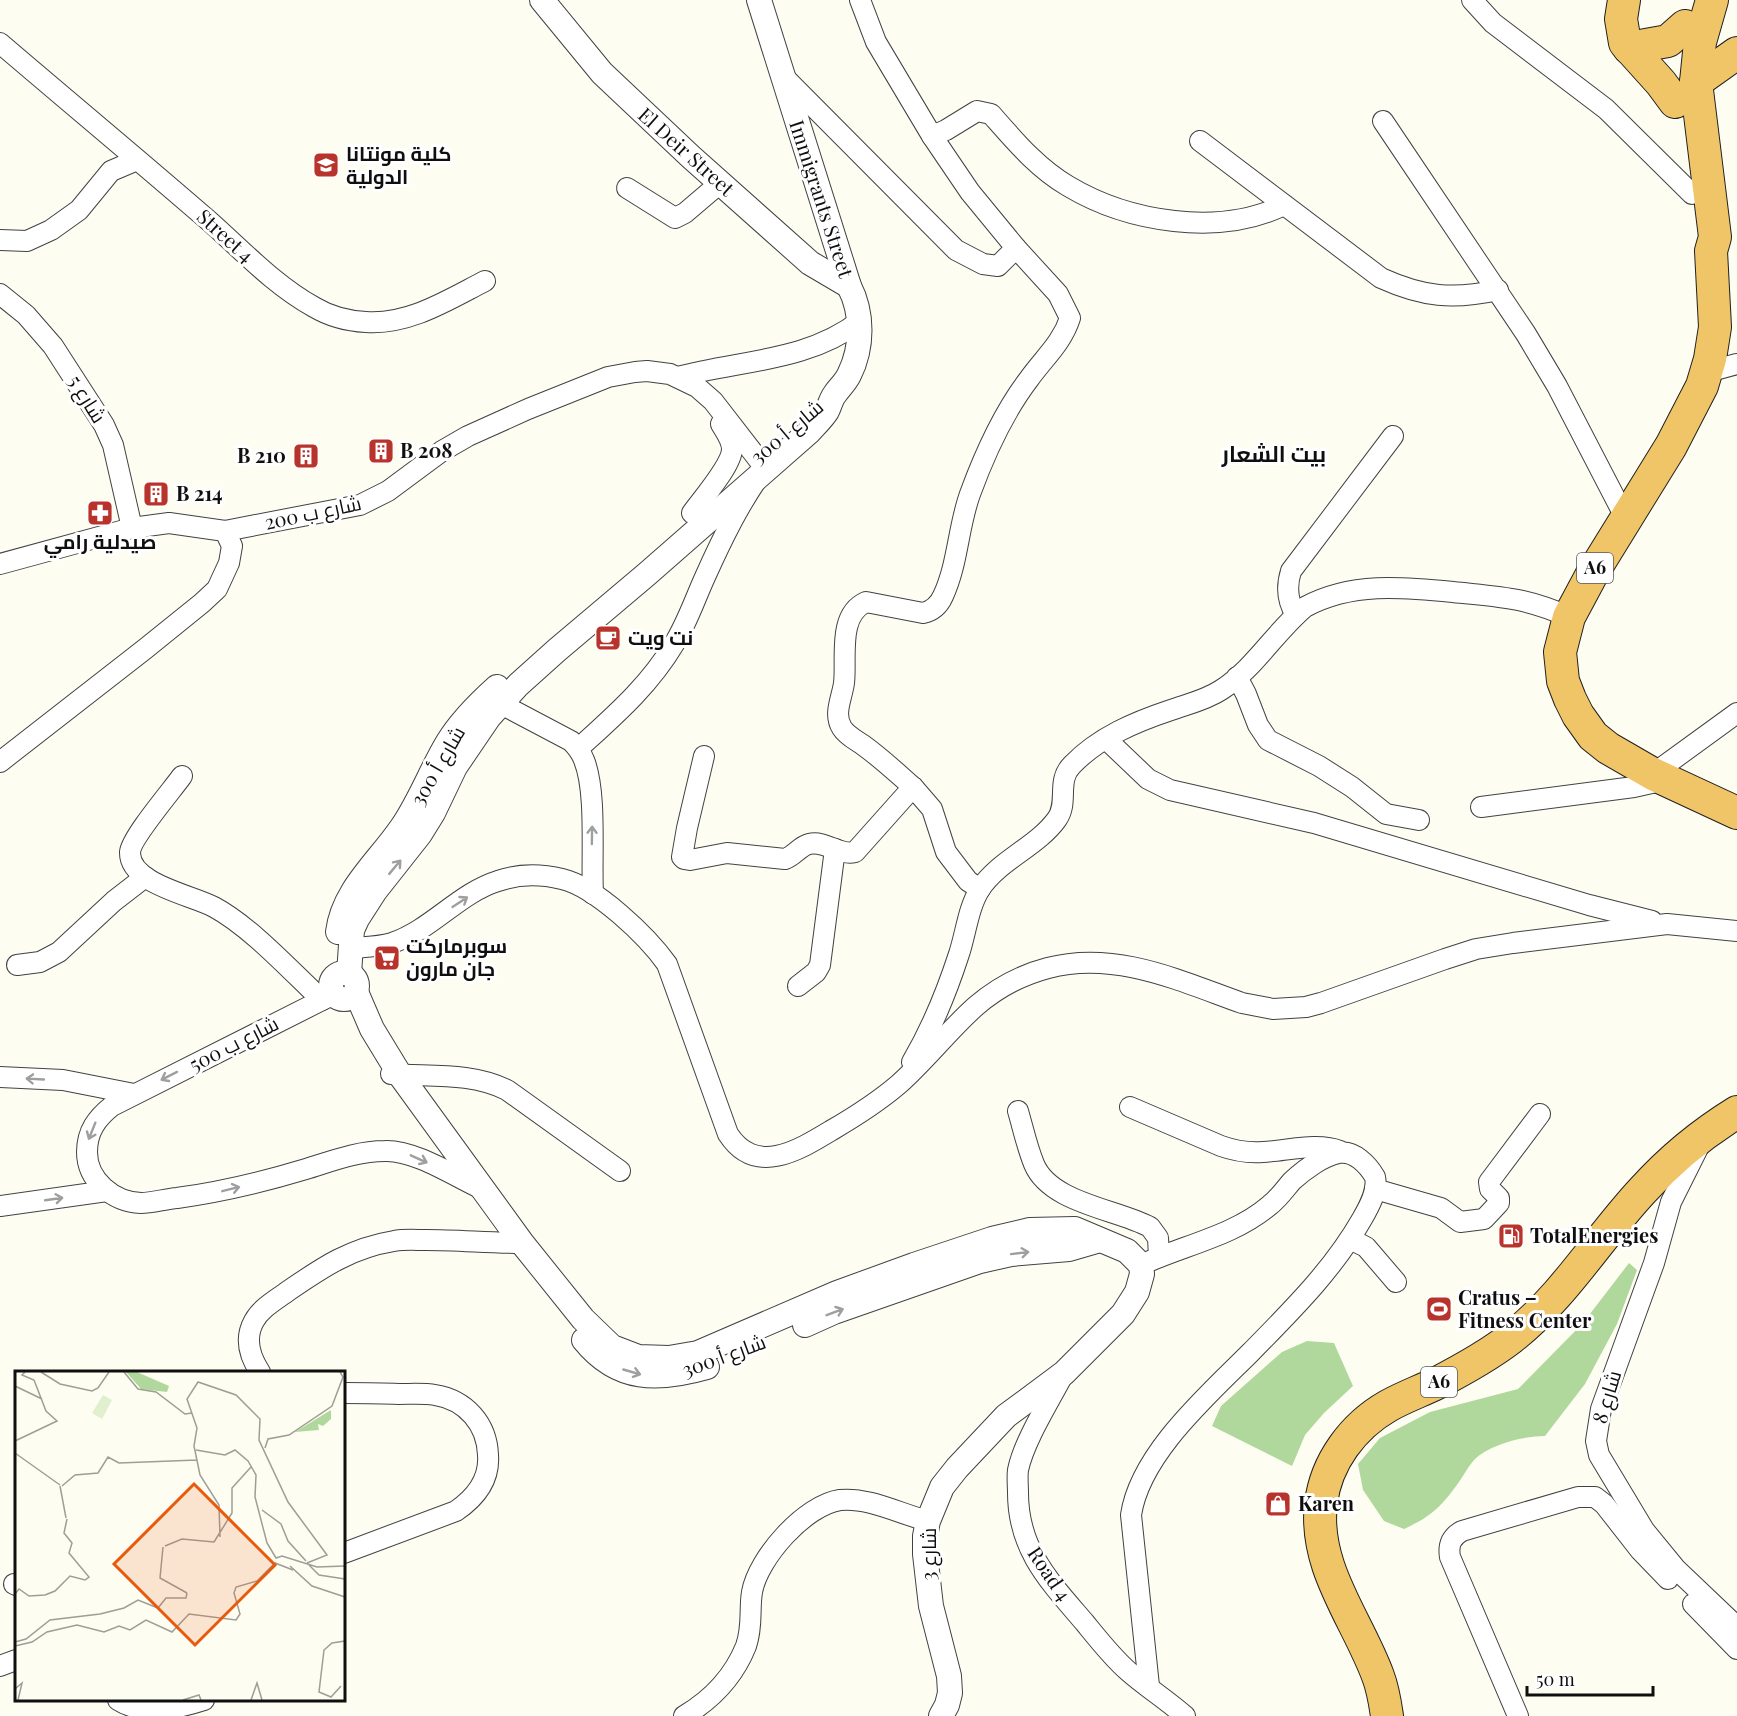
<svg xmlns="http://www.w3.org/2000/svg" width="1737" height="1716" font-family="'Playfair Display',Cairo,serif">
<rect width="100%" height="100%" fill="#fefdf1"/>
<!-- forest -->
<g fill="#b1d89c">
<path d="M 1629,1263 L 1637,1270 L 1617,1324 L 1585,1384 L 1545,1436 C 1524,1436 1491,1444 1475,1459 C 1469,1465 1464,1475 1459,1482 C 1441,1507 1432,1516 1404,1529 L 1384,1521 L 1363,1490 L 1358,1464 L 1380,1438 L 1430,1412 L 1518,1389 L 1583,1323 Z"/>
<path d="M 1307,1341 L 1334,1343 L 1353,1386 L 1324,1413 L 1305,1435 L 1292,1466 L 1212,1426 L 1221,1406 L 1282,1352 Z"/>
</g>
<g fill="none" stroke-linecap="round" stroke-linejoin="round">
<defs>
<g id="minor">
<path d="M 860,0 L 876,42 L 932,136 L 970,192 L 1016,248 L 1058,294 L 1070,318 C 1062,343 1044,358 1029,379 C 1003,413 985,453 970,494 C 958,527 958,564 943,596 C 939,605 932,611 923,613 L 866,602 C 837,615 847,659 844,683 C 842,698 833,714 842,728 C 847,736 856,740 863,745 C 881,758 897,773 913,787"/>
<path d="M 1472,0 L 1493,23 L 1606,109 L 1692,194"/>
<path d="M 0,43 C 69,102 140,161 208,220 C 242,250 274,285 314,307 C 329,316 348,321 366,322 C 409,325 448,300 485,281"/>
<path d="M 783,76 L 956,250 L 983,264 L 998,266 L 1016,248"/>
<path d="M 1383,121 L 1526,334 L 1557,386 L 1626,519"/>
<path d="M 932,136 L 946,130 L 977,111 L 991,114 C 1014,140 1037,168 1068,186 C 1128,222 1219,237 1284,205"/>
<path d="M 1200,141 L 1381,278 C 1423,297 1453,300 1498,290"/>
<path d="M 627,188 L 675,218 L 685,213 L 719,184"/>
<path d="M 0,240 L 27,241 L 51,230 L 79,210 L 111,171 L 137,160"/>
<path d="M 0,294 L 26,315 L 53,346 L 104,425 L 113,445 L 132,528"/>
<path d="M 1707,372 L 1737,364"/>
<path d="M 678,377 C 740,360 807,362 860,321"/>
<path d="M 692,513 C 702,499 732,465 732,449 C 732,440 725,431 721,424"/>
<path d="M 0,564 L 132,528 L 169,523 L 225,531 L 360,505 L 388,491 L 442,451 L 468,436 L 528,409 L 608,377 L 635,372 L 647,371 L 670,374 L 697,387 L 713,401 L 765,468 C 740,502 722,539 705,577 C 695,599 687,623 674,644 C 649,686 614,716 579,748"/>
<path d="M 1296,615 C 1287,601 1286,587 1291,571 L 1393,436"/>
<path d="M 1237,677 L 1246,694 L 1258,725 L 1268,740 L 1319,766 L 1352,787 L 1386,814 L 1419,820"/>
<path d="M 501,704 L 571,741 C 577,747 581,752 584,760 C 597,792 591,857 593,894"/>
<path d="M 1106,739 L 1148,779 L 1170,790 L 1314,823 L 1589,905 L 1652,921"/>
<path d="M 704,756 L 687,828 L 682,857 L 684,859 L 690,860 L 727,853 L 785,859 C 794,856 800,846 809,844 C 826,840 839,856 855,852 L 913,787 L 932,809 L 946,852 L 968,881 L 980,889"/>
<path d="M 0,762 L 145,649 L 202,603 L 217,589 L 229,563 L 232,546 L 225,531"/>
<path d="M 1653,774 L 1737,713"/>
<path d="M 182,776 C 172,790 131,838 130,852 C 129,884 192,895 214,907 C 251,927 291,971 322,1000"/>
<path d="M 1481,807 L 1634,787 L 1665,780"/>
<path d="M 351,948 C 364,947 379,947 392,943 C 431,930 459,893 498,881 C 518,874 541,874 562,879 C 596,887 647,936 667,964 L 728,1134 C 756,1177 799,1150 832,1130 C 856,1116 878,1102 899,1084 C 926,1060 949,1030 976,1006 C 997,988 1021,975 1048,968 C 1115,950 1180,981 1242,1003 L 1273,1009 L 1306,1007 L 1321,1003 L 1445,959 L 1476,949 L 1513,943 L 1667,924 L 1737,931"/>
<path d="M 17,965 L 40,962 L 59,952 L 114,901 L 145,877"/>
<path d="M 798,986 L 816,972 L 820,965 L 835,849"/>
<path d="M 334,994 L 112,1106 C 97,1118 87,1131 87,1152 C 87,1180 113,1202 141,1203 C 152,1203 165,1199 177,1198 C 221,1192 263,1182 306,1169 C 332,1161 358,1151 385,1151 C 415,1150 454,1176 482,1189"/>
<path d="M 912,1062 C 932,1028 947,991 959,954 C 966,933 968,908 980,889 C 999,860 1037,847 1057,819 C 1069,802 1056,781 1072,765 C 1099,737 1135,722 1171,710 C 1188,704 1206,700 1221,690 C 1254,669 1275,632 1305,607 C 1351,582 1402,587 1453,592 C 1499,597 1525,597 1569,617"/>
<path d="M 391,1074 C 430,1077 471,1072 507,1090 L 620,1171"/>
<path d="M 0,1077 L 63,1080 L 134,1094"/>
<path d="M 1130,1107 L 1221,1146 C 1235,1151 1249,1153 1263,1152 C 1287,1151 1317,1142 1340,1151"/>
<path d="M 1018,1111 C 1023,1128 1027,1147 1034,1164 C 1050,1203 1116,1209 1150,1227 L 1158,1238 L 1159,1257"/>
<path d="M 1700,1144 L 1671,1202 L 1654,1263 L 1601,1409 L 1596,1441 L 1599,1455 L 1644,1530 L 1676,1569 L 1737,1627"/>
<path d="M 1375,1189 L 1441,1208 L 1460,1222 L 1484,1219 L 1499,1203 L 1499,1198 L 1490,1189 L 1489,1182 L 1540,1114"/>
<path d="M 0,1206 L 107,1191"/>
<path d="M 1350,1239 L 1366,1247 L 1396,1282"/>
<path d="M 1141,1265 C 1184,1245 1234,1236 1270,1205 C 1279,1198 1285,1189 1292,1181 C 1304,1170 1323,1156 1339,1153 C 1354,1150 1368,1165 1375,1177 C 1378,1191 1369,1207 1362,1219 C 1333,1270 1291,1311 1251,1352 C 1208,1395 1140,1454 1131,1515 L 1149,1686"/>
<path d="M 260,1372 C 250,1357 244,1339 254,1321 C 261,1308 276,1300 288,1291 C 323,1267 351,1248 394,1241 C 404,1239 416,1240 426,1240 C 458,1240 490,1243 522,1243"/>
<path d="M 1063,1375 C 1049,1402 1024,1441 1018,1470 C 1017,1477 1018,1486 1018,1493 C 1018,1550 1050,1582 1085,1623 C 1098,1639 1112,1657 1128,1671 C 1146,1687 1167,1700 1185,1716"/>
<path d="M 344,1393 C 362,1393 380,1393 399,1394 C 411,1394 424,1393 435,1395 C 466,1400 487,1424 488,1455 C 490,1480 475,1498 456,1511 L 344,1553"/>
<path d="M 14,1584 L 16,1585"/>
<path d="M 1693,1604 L 1737,1649"/>
<path d="M 0,1666 L 16,1660"/>
<path d="M 118,1700 C 143,1716 176,1709 204,1700"/>
<path d="M 684,1716 C 711,1700 734,1676 746,1646 C 753,1626 749,1610 752,1592 C 758,1558 805,1505 840,1500 C 869,1497 900,1514 928,1521"/>
<path d="M 1518,1716 L 1450,1557 C 1448,1545 1451,1537 1462,1531 L 1578,1497 L 1595,1497 L 1604,1504 L 1640,1550 L 1668,1579"/>
</g>
<g id="tertiary">
<path d="M 542,0 L 602,73 L 691,157 L 810,263 L 849,286"/>
<path d="M 338,932 C 343,890 379,861 402,827 C 420,801 431,770 448,742 C 461,721 478,704 497,687"/>
<circle cx="344" cy="986" r="13"/>
<path d="M 349,974 L 352,930 L 357,919 L 375,891 L 420,834 L 433,813 L 455,767 L 489,717 L 518,685 L 557,650 L 647,574 L 809,432 C 815,425 822,419 827,411 C 830,405 831,399 835,394 C 839,388 845,383 849,375 C 863,347 863,313 849,286 L 759,0"/>
<path d="M 356,992 L 372,1029 L 400,1075 L 522,1243 L 583,1319 L 612,1347 L 638,1357 L 669,1358 L 698,1353 L 837,1293 L 914,1265 L 992,1239 L 1030,1230 L 1075,1229 L 1127,1251 L 1141,1265 L 1142,1274 L 1137,1292 L 1123,1314 L 1064,1373 L 1006,1416 L 957,1468 L 942,1487 L 928,1521 L 925,1536 L 925,1554 L 931,1606 L 949,1676 L 950,1693 L 947,1705 L 941,1716"/>
<path d="M 805,1325 L 834,1312 L 980,1261 L 1011,1254 L 1069,1249 L 1100,1240"/>
<path d="M 584,1340 C 618,1382 658,1381 707,1367"/>
</g>
<g id="trunk">
<path d="M 1624,0 L 1621,19 L 1625,43 L 1661,83 L 1675,102"/>
<path d="M 1712,0 L 1700,42 L 1696,82 L 1715,237 L 1711,251 L 1715,327 L 1710,359 L 1702,386 L 1671,446 L 1592,574 L 1569,617 L 1560,652 L 1563,681 L 1570,699 L 1578,715 L 1593,736 L 1608,748 L 1653,774 L 1737,813"/>
<path d="M 1629,48 L 1668,41 L 1685,26"/>
<path d="M 1696,82 L 1737,53"/>
<path d="M 1387,1716 C 1385,1702 1383,1689 1378,1676 C 1357,1619 1313,1567 1321,1503 C 1326,1462 1353,1426 1388,1406 C 1404,1397 1421,1391 1437,1383 C 1462,1370 1489,1355 1511,1338 C 1564,1297 1598,1238 1643,1190 C 1670,1160 1703,1133 1737,1112"/>
</g>
</defs>
<!-- minor casing -->
<use href="#minor" stroke="#424242" stroke-width="22"/>
<!-- tertiary casing -->
<use href="#tertiary" stroke="#424242" stroke-width="26"/>
<!-- trunk casing -->
<use href="#trunk" stroke="#202020" stroke-width="34"/>
<!-- minor -->
<use href="#minor" stroke="#fff" stroke-width="20"/>
<!-- tertiary -->
<use href="#tertiary" stroke="#fff" stroke-width="24"/>
<!-- trunk -->
<use href="#trunk" stroke="#f0c568" stroke-width="32"/>
</g>
<!-- one-way arrows -->
<defs><path id="oneway-shaft" d="M-6 0H5M1.5-3L5.5 0L1.5 3" fill="none" stroke-width="1.6" stroke-linecap="round" stroke-linejoin="round" transform="scale(1.5)"/></defs>
<g stroke="#9f9f9f">
<use href="#oneway-shaft" transform="translate(592 835) rotate(-89)"/>
<use href="#oneway-shaft" transform="translate(395 867) rotate(-50)"/>
<use href="#oneway-shaft" transform="translate(460 902) rotate(-33)"/>
<use href="#oneway-shaft" transform="translate(169 1076) rotate(153)"/>
<use href="#oneway-shaft" transform="translate(35 1079) rotate(-177)"/>
<use href="#oneway-shaft" transform="translate(92 1131) rotate(112)"/>
<use href="#oneway-shaft" transform="translate(419 1159) rotate(24)"/>
<use href="#oneway-shaft" transform="translate(231 1189) rotate(-14)"/>
<use href="#oneway-shaft" transform="translate(54 1199) rotate(-8)"/>
<use href="#oneway-shaft" transform="translate(1020 1253) rotate(-7)"/>
<use href="#oneway-shaft" transform="translate(835 1312) rotate(-21)"/>
<use href="#oneway-shaft" transform="translate(632 1372) rotate(16)"/>
</g>
<!-- icons -->
<defs>
<symbol id="school-square" viewBox="-11 -11 22 22"><rect x="-9" y="-9" width="18" height="18" rx="4" fill="#b9332d" stroke="#fff"/><path d="M0-5L7-2L0 1L-7-2ZM-4 1L0 2.5L4 1V4Q0 6-4 4Z" fill="#fff"/></symbol>
<symbol id="building-square" viewBox="-11 -11 22 22"><rect x="-9" y="-9" width="18" height="18" rx="4" fill="#b9332d" stroke="#fff"/><path d="M-4-6H4V6H1V3H-1V6H-4ZM-2.5-4.3h1.7v1.8h-1.7ZM.8-4.3h1.7v1.8H.8ZM-2.5-1h1.7V.8h-1.7ZM.8-1h1.7V.8H.8Z" fill="#fff"/></symbol>
<symbol id="pharmacy-square" viewBox="-11 -11 22 22"><rect x="-9" y="-9" width="18" height="18" rx="4" fill="#b9332d" stroke="#fff"/><path d="M-2-6h4v4h4v4h-4v4h-4v-4h-4v-4h4Z" fill="#fff"/></symbol>
<symbol id="cafe-square" viewBox="-11 -11 22 22"><rect x="-9" y="-9" width="18" height="18" rx="4" fill="#b9332d" stroke="#fff"/><path d="M-5.5-4.5H6V0H3Q3 3.5 0 3.5H-2.5Q-5.5 3.5-5.5 0ZM3-3.2v2h1.7v-2ZM-6 4.5H4V6H-6Z" fill="#fff"/></symbol>
<symbol id="supermarket-square" viewBox="-11 -11 22 22"><rect x="-9" y="-9" width="18" height="18" rx="4" fill="#b9332d" stroke="#fff"/><path d="M-6-5.5h2.5l.6 2H6L4.5 2H-2.5L-4.4-4H-6ZM-1.5 3.2a1.3 1.3 0 1 0 .1 0ZM3 3.2a1.3 1.3 0 1 0 .1 0Z" fill="#fff"/></symbol>
<symbol id="fuel-square" viewBox="-11 -11 22 22"><rect x="-9" y="-9" width="18" height="18" rx="4" fill="#b9332d" stroke="#fff"/><path d="M-5.5-6h7V0h2V4h1.3V-2.5L3-4.5l.8-.8L6-3V5H2.5V1h-1V6h-7ZM-4.2-4.7v3.2H.2V-4.7Z" fill="#fff"/></symbol>
<symbol id="stadium-square" viewBox="-11 -11 22 22"><rect x="-9" y="-9" width="18" height="18" rx="4" fill="#b9332d" stroke="#fff"/><path d="M0-5a6.5 5 0 1 0 0 10a6.5 5 0 1 0 0-10ZM-3.5-1.8h7v3.6h-7Z" fill="#fff"/></symbol>
<symbol id="shop-square" viewBox="-11 -11 22 22"><rect x="-9" y="-9" width="18" height="18" rx="4" fill="#b9332d" stroke="#fff"/><path d="M-5-2.5h2.3a2.7 3.5 0 0 1 5.4 0H5L5.5 6h-11ZM-1.5-2.5h3a1.5 2.3 0 0 0-3 0Z" fill="#fff"/></symbol>
</defs>
<g fill-rule="evenodd">
<use href="#school-square" x="311" y="150" width="30" height="30"/>
<use href="#building-square" x="366" y="436" width="30" height="30"/>
<use href="#building-square" x="291" y="441" width="30" height="30"/>
<use href="#building-square" x="141" y="479" width="30" height="30"/>
<use href="#pharmacy-square" x="85" y="498" width="30" height="30"/>
<use href="#cafe-square" x="593" y="623" width="30" height="30"/>
<use href="#supermarket-square" x="372" y="943" width="30" height="30"/>
<use href="#fuel-square" x="1496" y="1221" width="30" height="30"/>
<use href="#stadium-square" x="1424" y="1294" width="30" height="30"/>
<use href="#shop-square" x="1263" y="1489" width="30" height="30"/>
</g>
<g text-anchor="middle" stroke-width="6" stroke-linejoin="round" paint-order="stroke">
<!-- shield labels -->
<g fill="#fff" stroke="#575757" stroke-width="1.5">
<rect x="1577" y="553" width="36" height="30" rx="4.5"/>
<rect x="1421" y="1367" width="36" height="30" rx="4.5"/>
</g>
<g font-size="18" font-weight="bold" fill="#0f0f0f">
<text x="1595" y="574">A6</text>
<text x="1439" y="1388">A6</text>
</g>
<!-- street labels -->
<g font-size="20" fill="#0f0f0f" stroke="#fff">
<text transform="translate(686 152) rotate(42)" y="7">El Deir Street</text>
<text transform="translate(821 199) rotate(72)" y="7">Immigrants Street</text>
<text transform="translate(225 236) rotate(42)" y="7">Street 4</text>
<text transform="translate(87 399) rotate(58)" y="7">شارع 5</text>
<text transform="translate(787 432) rotate(-40)" y="7">شارع أ 300</text>
<text transform="translate(313 513) rotate(-12)" y="7">شارع ب 200</text>
<text transform="translate(438 766) rotate(-60)" y="7">شارع أ 300</text>
<text transform="translate(234 1044) rotate(-27)" y="7">شارع ب 500</text>
<text transform="translate(724 1356) rotate(-20)" y="7">شارع أ 300</text>
<text transform="translate(1607 1397) rotate(-73)" y="7">شارع 8</text>
<text transform="translate(929 1554) rotate(-90)" y="7">شارع 3</text>
<text transform="translate(1049 1574) rotate(56)" y="7">Road 4</text>
</g>
<!-- poi labels -->
<g font-size="20" font-weight="bold" fill="#0f0f0f" stroke="#fff" text-anchor="start">
<text x="346" y="161">كلية مونتانا<tspan x="346" dy="23">الدولية</tspan></text>
<text x="400" y="458">B 208</text>
<text x="286" y="463" text-anchor="end">B 210</text>
<text x="176" y="501">B 214</text>
<text x="100" y="549" text-anchor="middle">صيدلية رامي</text>
<text x="628" y="645">نت ويت</text>
<text x="406" y="953">سوبرماركت<tspan x="406" dy="23">جان مارون</tspan></text>
<text x="1530" y="1243">TotalEnergies</text>
<text x="1458" y="1305">Cratus –<tspan x="1458" dy="23">Fitness Center</tspan></text>
<text x="1298" y="1511">Karen</text>
</g>
<!-- quarter labels -->
<g font-size="22" font-weight="bold" fill="#0f0f0f" stroke="#fff">
<text x="1274" y="462">بيت الشعار</text>
</g>
</g>
<!-- overview -->
<g transform="translate(15 1371)">
<rect width="330" height="330" fill="#fefdf1"/>
<path d="M 111,1 L 122,1 L 154,15 L 152,21 L 126,18 ZM 316,39 L 316,48 L 308,55 L 303,53 L 304,59 L 280,61 Z" fill="#b1d89c"/>
<path d="M 88,24 L 97,29 L 87,48 L 77,42 Z" fill="#e0efcd"/>
<path fill="none" stroke="#9e9e97" stroke-width="1.5" d="M 26,1 L 45,13 L 77,20 L 83,17 L 94,1M 109,1 L 123,18 L 141,21 L 170,43 L 177,42M 0,15 L 27,28M 0,70 L 42,50 L 31,40 L 19,9 L 7,4 L 10,1M 250,77 L 253,68 L 274,64 L 317,35 L 328,6 L 325,1M 181,79 L 210,84 L 220,79 L 233,90 L 241,104 L 240,126 L 252,172 L 261,187 L 267,185 L 302,196 L 330,195M 0,82 L 45,114M 45,115 L 51,147M 47,115 L 60,104 L 83,102 L 93,86 L 104,92 L 182,89M 247,139 L 266,153 L 273,170 L 291,190M 205,166 L 204,134 L 185,104 L 179,75 L 182,57 L 172,28 L 183,11 L 221,24 L 245,48 L 244,69 L 273,131 L 312,184 L 292,192M 199,171 L 217,142 L 217,117 L 236,96M 150,175 L 167,168 L 199,171M 148,176 L 145,207 L 172,222M 294,194 L 304,204 L 330,208M 275,195 L 297,215 L 330,226M 0,223 L 4,218 L 14,225 L 30,224 L 40,220 L 55,205 L 70,209 L 74,206 L 54,182 L 57,172 L 49,162 L 52,148M 0,271 L 11,268 L 35,249 L 85,243 L 109,237 L 123,229 L 143,237 L 151,227 L 171,227 L 172,222M 0,275 L 17,271 L 32,261 L 62,254 L 89,261 L 104,255 L 115,259 L 131,249 L 157,261 L 174,243 L 221,249 L 225,243 L 219,222 L 221,216 L 242,210 L 260,192 L 278,199M 326,315 L 316,326 L 304,321 L 309,279 L 317,272 L 330,270M 0,318 L 7,312 L 3,329M 168,329 L 184,324 L 186,329M 236,329 L 242,312 L 247,329"/>
<path fill="#e8590c" fill-opacity="0.15" stroke="#e8590c" stroke-width="3" d="M 179,113 L 260,194 L 180,274 L 99,193 Z"/>
<rect width="330" height="330" fill="none" stroke="#0f0f0f" stroke-width="3"/>
</g>
<!-- scale -->
<path d="M1527 1686v9h126v-9" fill="none" stroke="#0f0f0f" stroke-width="3"/>
<text x="1536" y="1686" font-size="18" fill="#0f0f0f" stroke="#ffffff" stroke-width="4.5" paint-order="stroke">50 m</text>
</svg>
